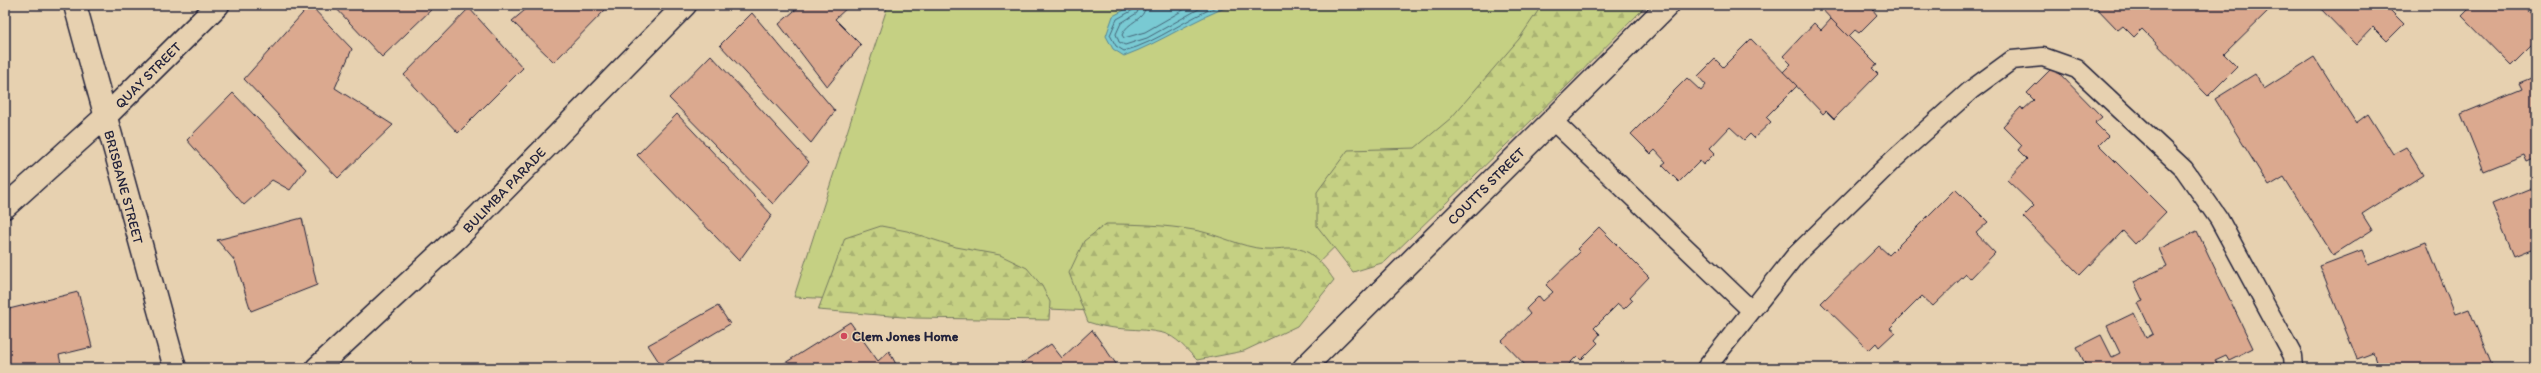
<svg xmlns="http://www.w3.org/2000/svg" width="2541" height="373" font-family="Itim,sans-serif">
<defs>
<pattern id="forest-firs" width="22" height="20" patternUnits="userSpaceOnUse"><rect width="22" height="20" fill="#c5d083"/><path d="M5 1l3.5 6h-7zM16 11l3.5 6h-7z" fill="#a9b272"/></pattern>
</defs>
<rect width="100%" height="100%" fill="#e7d1b0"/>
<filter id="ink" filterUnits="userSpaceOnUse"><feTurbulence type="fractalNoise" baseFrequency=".025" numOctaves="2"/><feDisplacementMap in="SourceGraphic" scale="8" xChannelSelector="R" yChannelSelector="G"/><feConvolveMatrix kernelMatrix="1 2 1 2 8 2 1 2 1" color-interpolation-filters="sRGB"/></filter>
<g filter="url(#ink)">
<!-- grass -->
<path fill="#c5d083" stroke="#74795f" d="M 888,5 L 1578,5 L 1262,319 L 794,297 Z"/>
<!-- forest -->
<g fill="url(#forest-firs)" stroke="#74795f">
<path d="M 1542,5 L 1647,5 L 1563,90 L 1385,262 L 1353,272 L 1317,226 L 1317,192 L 1348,150 L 1415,148 L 1451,118 L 1519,39 Z"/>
<path d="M 1106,224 C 1135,224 1165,225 1194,230 C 1218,234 1240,247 1265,249 C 1280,250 1294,244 1309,253 C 1320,260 1327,270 1334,280 L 1297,326 L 1244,351 L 1197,360 C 1187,350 1176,336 1163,333 C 1137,327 1116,332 1088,322 L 1069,273 L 1084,241 Z"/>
<path d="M 881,226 L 907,231 L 956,247 L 1000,255 L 1027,268 L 1042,286 L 1050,302 L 1049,320 L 915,318 L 818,310 L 845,238 Z"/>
</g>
<!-- water -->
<path fill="#79cad3" stroke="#568796" d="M 1134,5 L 1233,5 C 1195,18 1162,42 1124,56 L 1113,49 L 1106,36 L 1113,16 Z"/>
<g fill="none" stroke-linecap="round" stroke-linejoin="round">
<!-- shore -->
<g stroke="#456578" stroke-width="1">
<path d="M 1135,5 L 1133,10 L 1117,19 L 1110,35 L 1116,46 L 1124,51 C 1159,42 1187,17 1221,5"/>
<path d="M 1140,5 L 1137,13 L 1121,23 L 1116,34 L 1119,42 L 1125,45 L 1147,38 L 1206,5"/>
<path d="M 1146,5 C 1145,21 1127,21 1122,35 L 1124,38 L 1145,32 L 1192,5"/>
</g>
</g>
<!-- building -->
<g fill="#dba98f" stroke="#22223b">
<path d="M 310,5 L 352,49 L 335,88 L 393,125 L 338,178 L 244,79 Z"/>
<path d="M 333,5 L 434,5 L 435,6 L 382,57 Z"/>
<path d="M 531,5 L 610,5 L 554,62 L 512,21 Z"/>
<path d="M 801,5 L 850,5 L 835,19 L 861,45 L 827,87 L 779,24 Z"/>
<path d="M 1818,5 L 1878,5 L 1873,10 L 1877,15 L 1859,33 L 1855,30 L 1848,37 Z"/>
<path d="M 2094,5 L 2266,5 L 2270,9 L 2224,54 L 2237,67 L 2208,96 L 2142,29 L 2134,37 L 2123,26 L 2118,30 Z"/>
<path d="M 2317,5 L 2392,5 L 2394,7 L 2390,10 L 2404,24 L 2387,41 L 2373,27 L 2356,45 Z"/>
<path d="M 2473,5 L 2522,5 L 2536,19 L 2536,41 L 2511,66 L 2462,16 Z"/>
<path d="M 469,8 L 523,68 L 458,133 L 404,75 Z"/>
<path d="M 752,13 L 835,111 L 811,143 L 720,45 Z"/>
<path d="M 1831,19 L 1877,65 L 1872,68 L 1878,74 L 1834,119 L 1826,111 L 1823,114 L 1783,72 L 1791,64 L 1783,56 L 1814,23 L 1821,30 Z"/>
<path d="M 1751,39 L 1797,86 L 1766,117 L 1771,122 L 1754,138 L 1750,134 L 1744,140 L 1730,127 L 1710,148 L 1715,153 L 1703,165 L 1700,161 L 1679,182 L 1662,165 L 1666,162 L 1655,150 L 1651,154 L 1631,134 L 1687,78 L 1701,91 L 1706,85 L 1698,76 L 1715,59 L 1723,67 Z"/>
<path d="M 711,55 L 809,162 L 773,204 L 669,98 Z"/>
<path d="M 2314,57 L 2356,123 L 2368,114 L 2393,154 L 2406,147 L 2423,175 L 2362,214 L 2372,230 L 2333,255 L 2284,177 L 2269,186 L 2215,99 L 2255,74 L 2264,89 Z"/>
<path d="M 2053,67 L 2102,117 L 2095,123 L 2108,136 L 2099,145 L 2166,212 L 2135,244 L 2123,231 L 2080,275 L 2023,217 L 2034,206 L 2007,180 L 2027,159 L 2018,150 L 2022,145 L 2003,126 L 2021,107 L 2023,110 L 2034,100 L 2027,93 Z"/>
<path d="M 2536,76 L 2536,158 L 2527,162 L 2524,155 L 2484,171 L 2461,114 L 2522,89 L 2519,83 Z"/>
<path d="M 233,93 L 306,169 L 290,190 L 272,180 L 244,205 L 187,140 Z"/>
<path d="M 677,114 L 772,215 L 739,261 L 637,155 Z"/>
<path d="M 2536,186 L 2536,247 L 2514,256 L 2492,204 Z"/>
<path d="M 1955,189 L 1988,222 L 1976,233 L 1995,253 L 1970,279 L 1966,274 L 1933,306 L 1922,296 L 1890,328 L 1895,332 L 1879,347 L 1876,343 L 1869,350 L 1821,303 L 1879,246 L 1889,255 Z"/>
<path d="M 302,218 L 317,285 L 251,311 L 235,261 L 217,240 Z"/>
<path d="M 1599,227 L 1649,277 L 1630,297 L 1633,300 L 1624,309 L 1618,304 L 1594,328 L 1600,334 L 1595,340 L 1598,343 L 1581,360 L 1577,356 L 1565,368 L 1528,368 L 1502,341 L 1530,314 L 1526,309 L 1539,296 L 1543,301 L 1553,292 L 1546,285 L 1580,252 L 1577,249 Z"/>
<path d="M 2197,231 L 2253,348 L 2229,360 L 2226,355 L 2215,360 L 2219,368 L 2087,368 L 2077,347 L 2101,335 L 2112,357 L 2120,353 L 2107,326 L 2134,313 L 2146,338 L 2153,334 L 2138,303 L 2143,301 L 2134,282 L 2167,266 L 2159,249 Z"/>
<path d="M 2426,242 L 2455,314 L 2469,309 L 2493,368 L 2378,368 L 2373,353 L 2357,359 L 2320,266 L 2362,250 L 2368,265 Z"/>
<path d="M 78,292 L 92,347 L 59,355 L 62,368 L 5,368 L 5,310 Z"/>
<path d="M 718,306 L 730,324 L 661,365 L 648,345 Z"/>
<path d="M 850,322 L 878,361 L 889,351 L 898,368 L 777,368 Z"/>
<path d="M 1092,330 L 1119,368 L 1015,368 L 1051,344 L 1062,358 Z"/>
</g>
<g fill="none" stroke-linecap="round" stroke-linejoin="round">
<defs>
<g id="service">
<path d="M 1552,120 L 1751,310"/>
<path d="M 1706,368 L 1795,256 L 1893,160 L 1971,90 L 2012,60 L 2043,57 L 2077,69 L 2184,169 L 2219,219 L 2293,356 L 2294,368"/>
</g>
<g id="minor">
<path d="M 75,5 L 175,368"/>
<path d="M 5,207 L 105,117 L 218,5"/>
<path d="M 317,368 L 457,238 L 685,5"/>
<path d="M 1304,368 L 1668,5"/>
</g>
</defs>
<!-- service casing -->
<use href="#service" stroke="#22223b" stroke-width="21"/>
<!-- minor casing -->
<use href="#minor" stroke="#22223b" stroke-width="25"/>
<!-- service -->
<use href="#service" stroke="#e7d1b0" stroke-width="18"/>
<!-- minor -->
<use href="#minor" stroke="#e7d1b0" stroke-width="22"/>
</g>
</g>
<!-- markers -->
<circle fill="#d1495b" stroke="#e7d1b0" stroke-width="1.5" cx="844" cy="336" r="4"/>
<g text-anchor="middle" stroke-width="3" stroke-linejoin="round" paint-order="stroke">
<!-- street labels -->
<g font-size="14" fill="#22223b" stroke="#e7d1b0">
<text transform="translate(148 75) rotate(-45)" y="5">QUAY STREET</text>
<text transform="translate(1486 186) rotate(-45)" y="5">COUTTS STREET</text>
<text transform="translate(124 187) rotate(75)" y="5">BRISBANE STREET</text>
<text transform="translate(504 190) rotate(-46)" y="5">BULIMBA PARADE</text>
</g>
<!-- poi labels -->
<g font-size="14" font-weight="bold" fill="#22223b" stroke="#e7d1b0" text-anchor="start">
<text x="852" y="341">Clem Jones Home</text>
</g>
</g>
<!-- margin -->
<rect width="2541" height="373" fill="none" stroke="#e7d1b0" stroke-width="20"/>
<rect x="10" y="10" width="2521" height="353" fill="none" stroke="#22223b" stroke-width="1.5" filter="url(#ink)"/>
</svg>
